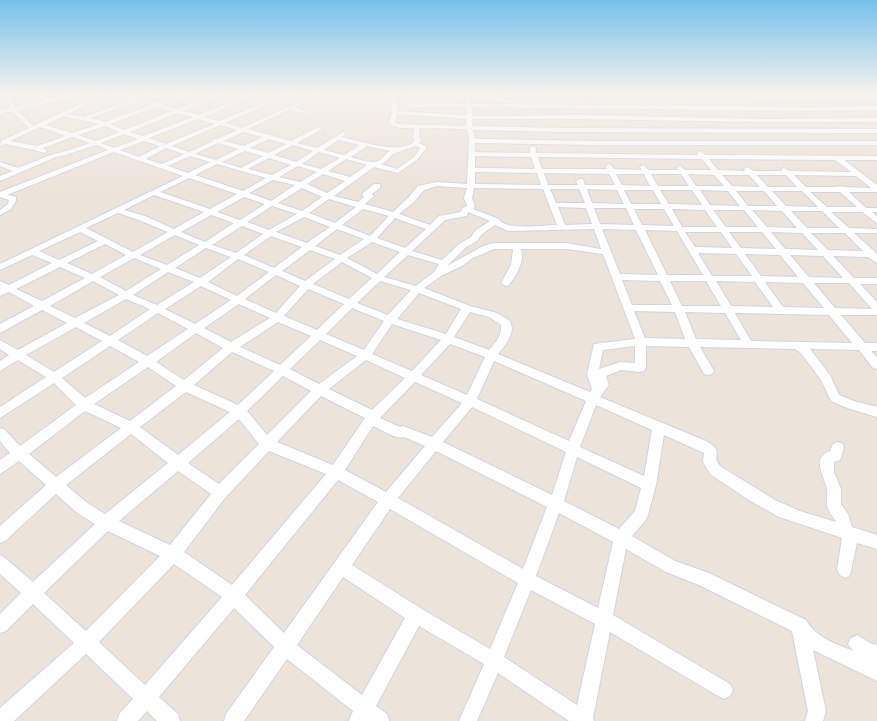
<svg xmlns="http://www.w3.org/2000/svg" width="877" height="721" font-family="'Exo 2',sans-serif">
<rect width="100%" height="100%" fill="#ece3da"/>
<g fill="none" stroke-linecap="round" stroke-linejoin="round">
<defs>
<g id="minor">
<path d="M 0,92 L 10,93 L 15,107 L 45,100 L 37,92 L 42,92 L 50,99 L 82,92 L 85,94 L 17,110 L 33,126 L 105,92 L 114,92 L 136,98 L 153,92 L 159,92 L 159,93 L 142,99 L 156,103 L 189,92 L 195,92 L 195,93 L 162,105 L 177,109 L 222,92 L 228,92 L 228,93 L 183,111 L 198,115 L 258,92 L 265,92 L 204,117 L 219,121 L 291,92 L 297,92 L 225,123 L 242,128 L 321,92 L 326,92 L 294,108 L 308,112 L 308,114 L 289,110 L 248,129 L 291,141 L 318,127 L 322,127 L 322,129 L 297,143 L 317,148 L 343,132 L 346,134 L 342,137 C 360,141 403,156 415,140 L 413,138 L 414,128 L 399,128 L 389,124 L 392,112 L 389,92 L 394,92 L 398,111 L 464,115 L 466,115 L 466,107 L 411,107 L 408,105 L 411,103 L 466,104 L 464,97 L 411,97 L 408,95 L 411,93 L 463,93 L 463,92 L 467,92 L 468,93 L 489,93 L 512,101 L 509,103 L 495,100 L 488,97 L 469,97 L 471,104 L 807,107 L 877,106 L 877,110 L 807,111 L 472,107 L 472,116 L 580,115 L 766,119 L 877,118 L 877,122 L 766,122 L 580,119 L 472,119 L 472,126 L 561,128 L 877,129 L 877,133 L 561,132 L 473,130 L 475,139 L 598,141 L 877,141 L 877,145 L 598,145 L 475,143 L 475,152 L 530,153 L 530,148 L 533,146 L 536,148 L 536,153 L 698,155 L 697,153 L 700,151 L 705,155 L 877,156 L 877,160 L 844,160 L 877,185 L 877,192 L 849,192 L 866,208 L 877,208 L 877,212 L 872,212 L 877,217 L 877,223 L 862,212 L 831,212 L 849,228 L 877,229 L 877,233 L 854,233 L 875,252 L 877,255 L 877,263 L 868,257 L 833,256 L 854,278 L 877,278 L 877,284 L 860,284 L 877,302 L 877,315 L 841,315 L 865,343 L 877,343 L 877,351 L 871,351 L 877,357 L 877,369 L 873,368 L 859,350 L 810,349 L 830,375 L 839,395 L 854,401 L 877,407 L 877,417 L 847,408 L 831,401 L 821,380 L 801,353 L 795,349 L 700,347 L 714,371 L 712,374 L 708,375 L 704,374 L 689,347 L 646,346 L 646,368 L 644,371 L 640,372 L 621,370 L 606,376 L 609,385 L 600,397 L 706,441 C 726,452 710,454 720,466 L 775,500 L 800,511 L 836,522 C 834,517 828,512 827,506 C 826,500 828,495 827,490 C 825,477 810,458 830,451 L 833,444 L 838,442 L 843,444 L 844,448 L 840,460 L 834,462 L 834,472 L 841,489 L 841,504 L 848,514 L 852,527 L 877,535 L 877,549 L 857,543 L 850,575 L 845,578 L 840,575 L 837,570 L 842,538 L 779,517 L 749,500 L 710,474 L 703,462 L 704,453 L 664,435 L 656,485 L 648,515 L 646,520 L 632,536 L 675,561 L 709,573 L 806,620 C 816,638 835,643 853,651 L 848,644 L 851,638 L 857,635 L 872,644 L 877,645 L 877,681 L 813,650 L 826,711 L 823,721 L 805,721 L 808,711 L 792,631 L 699,585 L 666,572 L 626,549 L 613,615 L 730,684 L 733,690 L 730,696 L 724,699 L 718,696 L 610,632 L 593,718 L 594,721 L 569,721 L 498,673 L 477,721 L 459,721 L 484,664 L 419,626 L 376,706 L 387,714 L 389,721 L 349,721 L 353,711 L 287,659 L 244,721 L 224,721 L 226,714 L 274,647 L 234,608 L 159,697 L 178,714 L 180,721 L 157,721 L 147,711 L 138,721 L 117,721 L 119,714 L 133,699 L 86,654 L 14,721 L 0,721 L 0,708 L 74,643 L 33,604 L 6,631 L 0,633 L 0,614 L 21,593 L 0,574 L 0,555 L 5,558 L 33,582 L 95,524 L 76,512 L 56,494 L 5,541 L 0,543 L 0,526 L 46,485 L 19,461 L 0,474 L 0,460 L 10,453 L 0,441 L 0,428 L 4,429 L 20,446 L 76,405 L 54,383 L 0,418 L 0,407 L 46,377 L 18,360 L 0,371 L 0,361 L 9,355 L 0,349 L 0,340 L 18,350 L 67,323 L 42,310 L 0,333 L 0,324 L 34,306 L 9,292 L 0,296 L 0,289 L 1,289 L 0,288 L 0,281 L 9,285 L 52,263 L 32,255 L 0,270 L 0,264 L 183,176 L 114,152 L 7,195 L 16,197 L 16,201 L 11,209 L 0,215 L 0,210 L 8,204 L 9,200 L 0,197 L 0,192 L 108,150 L 96,145 L 66,155 L 56,157 L 0,181 L 0,176 L 13,171 L 0,166 L 0,162 L 18,168 L 53,154 L 63,152 L 90,143 L 72,137 L 43,148 L 47,151 L 44,153 L 35,150 L 5,144 L 0,146 L 1,141 L 29,128 L 12,111 L 0,114 L 0,110 L 10,108 L 6,96 L 0,96 ZM 109,93 L 131,100 L 84,117 L 68,114 ZM 137,101 L 151,105 L 105,122 L 91,118 ZM 157,107 L 172,111 L 124,130 L 110,124 ZM 177,113 L 193,117 L 143,136 L 130,132 ZM 397,114 L 466,119 L 466,126 L 399,124 L 395,123 ZM 63,116 L 99,124 L 72,133 L 45,125 ZM 198,119 L 214,124 L 166,144 L 149,138 ZM 220,125 L 237,130 L 217,139 L 213,139 L 213,141 L 189,152 L 172,146 ZM 105,126 L 119,132 L 96,141 L 78,135 ZM 40,127 L 66,136 L 37,146 L 10,141 ZM 420,128 L 467,129 L 469,141 L 467,184 L 437,182 L 418,186 L 408,198 L 393,212 L 365,204 L 374,196 L 372,194 L 380,188 L 380,184 L 374,184 L 363,193 L 362,195 L 364,197 L 358,202 L 334,196 L 374,167 L 398,173 L 418,159 L 427,147 L 419,143 L 422,139 L 419,137 ZM 243,132 L 262,137 L 244,146 L 224,141 ZM 124,134 L 138,139 L 114,148 L 101,143 ZM 269,139 L 286,144 L 268,153 L 250,148 ZM 338,140 L 360,145 L 344,155 L 324,150 ZM 144,141 L 160,146 L 139,157 L 120,150 ZM 218,143 L 238,149 L 216,160 L 195,154 ZM 293,145 L 313,151 L 296,162 L 274,155 ZM 367,146 L 390,151 C 386,153 384,157 380,160 C 373,165 358,159 351,157 ZM 416,146 L 420,148 L 414,157 L 397,169 L 381,164 L 384,163 L 393,154 ZM 166,148 L 184,154 L 162,164 L 146,159 ZM 245,151 L 263,156 L 241,168 L 222,162 ZM 319,152 L 340,158 L 321,169 L 302,164 ZM 190,156 L 210,162 L 188,173 L 168,166 ZM 475,156 L 531,157 L 535,169 L 475,168 ZM 538,157 L 702,159 L 711,170 L 685,170 L 680,166 L 677,168 L 678,170 L 648,170 L 645,166 L 643,165 L 640,167 L 641,170 L 614,169 L 611,165 L 609,164 L 606,166 L 607,169 L 542,169 ZM 269,158 L 291,165 L 272,175 L 248,169 ZM 346,159 L 367,165 L 350,177 L 328,171 ZM 709,159 L 835,160 L 851,172 L 789,171 L 784,168 L 782,169 L 781,171 L 753,171 L 747,167 L 744,169 L 745,171 L 718,170 ZM 217,164 L 266,178 L 243,191 L 195,175 ZM 298,166 L 317,172 L 300,182 L 279,177 ZM 475,172 L 537,173 L 541,185 L 475,184 ZM 544,173 L 609,174 L 615,185 L 585,185 L 583,179 L 580,179 L 576,181 L 578,185 L 548,185 ZM 323,174 L 345,181 L 327,193 L 307,184 ZM 616,174 L 644,174 L 650,186 L 622,185 ZM 651,174 L 681,174 L 689,186 L 658,186 ZM 688,174 L 714,175 L 724,186 L 696,186 ZM 722,175 L 749,175 L 760,187 L 732,186 ZM 757,175 L 786,175 L 797,187 L 768,187 ZM 794,175 L 856,176 L 871,188 L 844,187 L 840,186 L 837,187 L 806,187 ZM 189,178 L 237,194 L 210,209 L 160,192 ZM 273,180 L 295,185 L 271,201 L 249,193 ZM 437,186 L 467,188 L 464,198 L 467,206 L 462,208 L 461,212 L 439,216 L 430,225 L 399,214 L 414,202 L 424,190 ZM 302,188 L 322,197 L 302,211 L 278,203 ZM 474,188 L 543,189 L 557,225 C 544,225 505,231 499,219 L 473,209 L 475,206 L 472,198 ZM 550,189 L 579,189 L 585,203 L 556,203 ZM 587,189 L 617,190 L 624,204 L 592,203 ZM 624,190 L 653,190 L 661,204 L 631,204 ZM 660,190 L 692,190 L 702,205 L 669,204 ZM 700,190 L 728,191 L 740,206 L 710,205 ZM 736,191 L 764,191 L 777,206 L 748,206 ZM 772,191 L 802,191 L 818,207 L 786,206 ZM 810,192 L 840,192 L 857,207 L 827,207 ZM 154,195 L 204,212 L 174,229 L 145,216 L 124,210 ZM 244,197 L 265,204 L 240,220 L 217,212 ZM 329,199 L 356,207 L 335,223 L 309,213 ZM 272,206 L 297,214 L 269,230 L 247,222 ZM 558,207 L 586,208 L 592,224 L 565,225 ZM 594,208 L 626,208 L 634,225 L 600,224 ZM 363,209 L 389,216 L 370,236 L 342,225 ZM 634,209 L 664,209 L 674,226 L 642,225 ZM 672,209 L 705,210 L 717,227 L 682,227 ZM 713,210 L 744,210 L 758,227 L 726,227 ZM 752,210 L 782,211 L 797,228 L 767,227 ZM 791,211 L 822,211 L 839,228 L 807,228 ZM 468,212 L 490,221 L 476,230 L 471,237 L 459,244 L 442,260 L 412,251 L 445,220 L 467,216 ZM 118,213 L 139,220 L 168,232 L 133,252 L 86,228 ZM 211,215 L 234,223 L 205,242 L 181,232 ZM 304,217 L 330,227 L 307,243 L 276,232 ZM 395,218 L 426,229 L 405,248 L 377,238 ZM 495,225 L 508,231 L 594,229 L 601,249 L 566,243 L 494,243 L 483,246 L 447,266 L 465,248 L 477,241 L 482,234 ZM 242,226 L 263,234 L 236,253 L 212,245 ZM 337,229 L 364,239 L 340,255 L 315,246 ZM 602,229 L 636,230 L 658,275 L 620,274 ZM 645,230 L 677,231 L 703,275 L 667,275 ZM 80,232 L 98,241 L 59,260 L 39,251 ZM 685,232 L 721,232 L 732,248 L 695,247 ZM 729,232 L 762,232 L 776,249 L 741,248 ZM 771,232 L 802,233 L 818,250 L 785,249 ZM 811,233 L 845,233 L 863,251 L 828,250 ZM 175,235 L 199,245 L 167,265 L 140,255 ZM 271,236 L 302,247 L 274,268 L 244,255 ZM 372,242 L 400,252 L 377,274 L 347,258 ZM 105,244 L 126,255 L 92,274 L 67,263 ZM 206,248 L 231,257 L 200,278 L 175,268 ZM 494,249 L 513,249 L 513,250 L 511,265 L 501,283 L 506,286 L 509,285 C 517,274 525,262 521,249 L 566,249 L 603,254 L 635,339 L 594,344 L 587,374 L 592,389 L 590,392 L 498,354 C 506,344 516,333 510,321 L 497,313 L 470,306 L 424,288 L 441,276 L 462,266 L 471,259 ZM 310,250 L 335,259 L 305,281 L 282,271 ZM 698,253 L 736,254 L 752,276 L 712,276 ZM 745,254 L 780,255 L 798,277 L 761,276 ZM 408,255 L 439,264 L 434,272 L 416,286 L 384,277 ZM 790,255 L 823,256 L 843,278 L 809,277 ZM 134,258 L 161,269 L 126,291 L 100,277 ZM 238,259 L 269,272 L 237,296 L 208,282 ZM 342,262 L 372,278 L 349,299 L 313,284 ZM 60,267 L 85,278 L 42,301 L 16,289 ZM 168,272 L 194,282 L 157,305 L 133,295 ZM 276,275 L 300,286 L 276,313 L 245,299 ZM 622,280 L 660,281 L 672,305 L 632,305 ZM 93,281 L 119,295 L 75,318 L 50,306 ZM 380,281 L 411,290 L 388,315 L 357,303 ZM 670,281 L 706,281 L 721,306 L 682,306 ZM 716,281 L 755,282 L 773,307 L 731,306 ZM 765,282 L 803,283 L 824,308 L 783,307 ZM 814,283 L 849,283 L 872,309 L 835,308 ZM 201,286 L 231,300 L 195,324 L 165,309 ZM 308,289 L 344,304 L 317,330 L 284,316 ZM 419,293 L 461,309 L 446,334 L 397,319 ZM 126,299 L 150,309 L 110,336 L 84,323 ZM 239,304 L 270,318 L 231,342 L 204,328 ZM 352,308 L 384,321 L 364,350 L 326,334 ZM 634,311 L 675,312 L 685,339 L 645,338 ZM 470,312 L 489,317 L 501,325 C 502,336 496,342 489,350 L 454,337 ZM 685,312 L 725,313 L 741,340 L 696,339 ZM 158,313 L 188,329 L 147,356 L 118,340 ZM 735,313 L 829,315 L 852,343 L 751,341 ZM 278,322 L 311,336 L 280,365 L 240,347 ZM 392,324 L 441,340 L 412,371 L 372,354 ZM 76,327 L 102,341 L 54,372 L 26,355 ZM 196,333 L 223,348 L 184,380 L 156,362 ZM 320,340 L 357,356 L 319,384 L 290,369 ZM 450,344 L 485,357 L 467,395 L 421,375 ZM 110,346 L 139,362 L 85,398 L 62,378 ZM 635,346 L 635,363 L 620,362 L 599,369 L 603,350 ZM 232,352 L 274,371 L 238,405 L 194,385 ZM 366,360 L 405,378 L 372,410 L 329,389 ZM 494,361 L 586,401 L 569,441 L 477,399 ZM 148,367 L 176,386 L 130,421 L 94,404 ZM 283,376 L 311,391 L 267,435 L 247,411 ZM 415,382 L 462,403 L 432,437 L 403,426 L 400,427 L 380,418 ZM 186,392 L 230,412 L 178,455 L 140,427 ZM 321,396 L 365,418 L 333,465 L 277,442 ZM 596,405 L 652,430 L 644,476 L 580,447 ZM 472,407 L 566,452 L 552,495 L 443,442 ZM 85,411 L 121,428 L 56,477 L 29,454 ZM 239,419 L 259,444 L 219,484 L 188,463 ZM 373,426 C 381,429 396,440 404,437 L 425,446 L 386,492 L 345,470 ZM 131,434 L 168,463 L 105,514 L 86,502 L 66,485 ZM 269,451 L 326,474 L 232,585 L 184,552 L 225,498 ZM 436,451 L 547,507 L 523,569 L 398,498 ZM 577,457 L 641,488 L 635,511 L 619,529 L 564,501 ZM 178,471 L 211,494 L 170,545 L 119,521 ZM 338,480 L 378,502 L 284,633 L 245,595 ZM 390,509 L 518,583 L 490,649 L 422,609 L 352,565 ZM 559,513 L 613,542 L 598,608 L 536,576 ZM 108,531 L 160,556 L 86,631 L 44,593 ZM 174,564 L 222,597 L 145,685 L 99,642 ZM 343,577 L 405,618 L 362,695 L 297,645 ZM 531,590 L 595,624 L 577,705 L 504,657 Z"/>
<path d="M 514,92 L 877,95 L 877,99 L 512,95 L 512,93 Z"/>
</g>
</defs>
<!-- minor casing -->
<use href="#minor" stroke="#cfd4e3" stroke-width="2"/>
<!-- minor -->
<use href="#minor" fill="#fff" fill-rule="evenodd"/>
</g>
<!-- sky -->
<linearGradient id="sky" x2="0" y2="1"><stop stop-color="#75c1ec"/><stop offset="0.48" stop-color="#f6f2ee"/><stop offset="1" stop-color="#f6f2ee" stop-opacity="0"/></linearGradient>
<rect width="877" height="193" fill="url(#sky)"/>
</svg>
